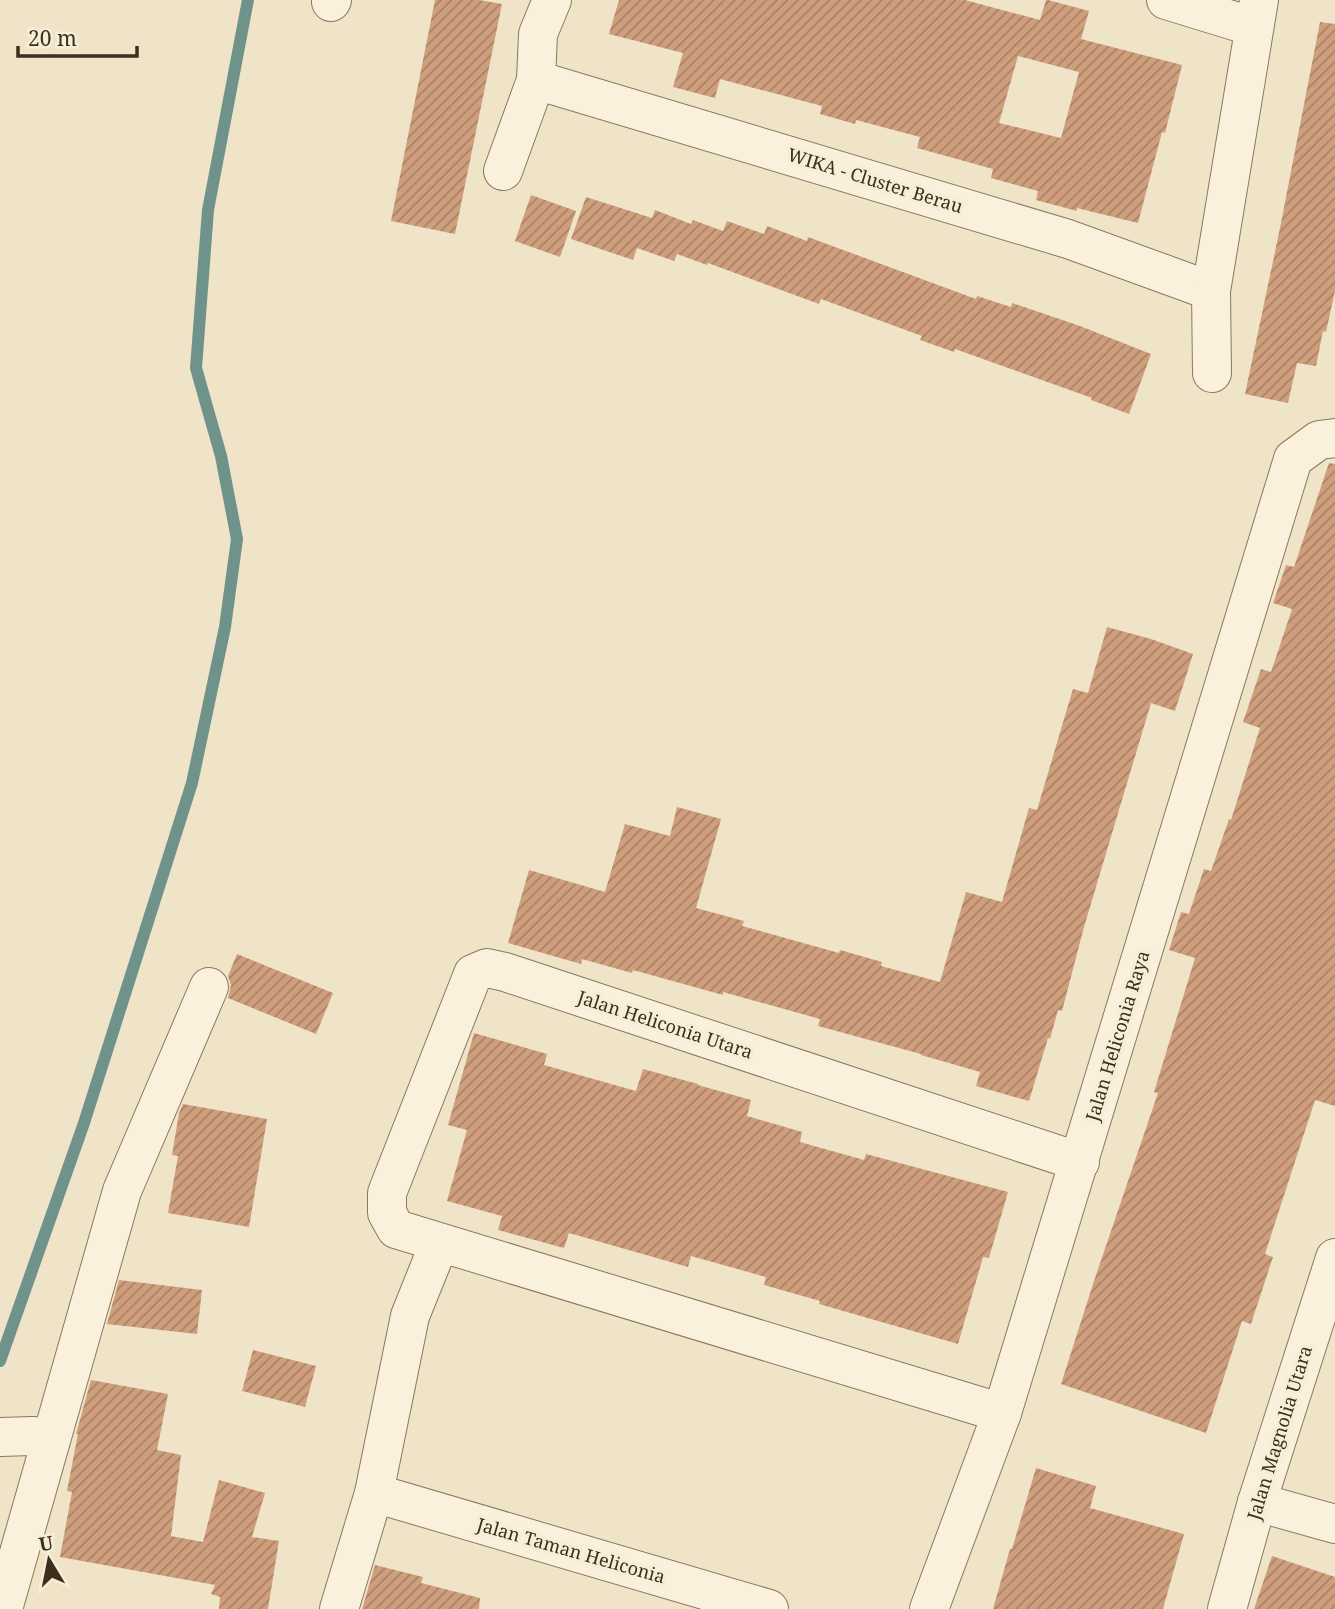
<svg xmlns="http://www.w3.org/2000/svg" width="1335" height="1609" font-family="'Noto Serif',serif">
<defs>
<pattern id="building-hatch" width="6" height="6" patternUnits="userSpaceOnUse" patternTransform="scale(1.75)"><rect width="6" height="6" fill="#cf9f7d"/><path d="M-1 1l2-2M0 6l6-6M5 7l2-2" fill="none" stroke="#a98266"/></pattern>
</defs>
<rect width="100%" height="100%" fill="#f0e4c8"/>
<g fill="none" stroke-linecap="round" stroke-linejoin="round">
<!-- stream -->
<path stroke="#6f938a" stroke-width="12" d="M 0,1361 L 84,1123 L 192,783 L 225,627 L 237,539 L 221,456 L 196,368 L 208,210 L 248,0"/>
</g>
<!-- building -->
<g fill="url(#building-hatch)" fill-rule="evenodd">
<path d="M 435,0 L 479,0 L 502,4 L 455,234 L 391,221 Z"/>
<path d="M 619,0 L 965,0 L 1040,20 L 1046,0 L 1048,0 L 1089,11 L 1081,39 L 1182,65 L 1165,133 L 1162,132 L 1138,223 L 1077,208 L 1077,211 L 1036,200 L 1038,191 L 991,178 L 993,169 L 917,148 L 920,137 L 856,120 L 855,124 L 820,114 L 822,106 L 720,79 L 715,98 L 673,87 L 683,53 L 609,34 ZM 1018,56 L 1079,72 L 1061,138 L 999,123 Z"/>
<path d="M 1320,22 L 1335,24 L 1335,291 L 1326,332 L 1323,331 L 1316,366 L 1297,363 L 1288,403 L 1245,394 L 1280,228 Z"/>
<path d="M 531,195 L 576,211 L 560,257 L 515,241 Z"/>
<path d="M 586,197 L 652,218 L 655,210 L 691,224 L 693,220 L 723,231 L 727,221 L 764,234 L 767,226 L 807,241 L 808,237 L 976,299 L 977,296 L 1011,307 L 1012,303 L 1080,326 L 1151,354 L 1129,414 L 1091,400 L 1092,398 L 955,349 L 954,352 L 920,340 L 922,336 L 821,299 L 819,304 L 708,263 L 707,265 L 677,254 L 674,261 L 637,248 L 633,260 L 571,239 Z"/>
<path d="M 1329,463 L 1335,464 L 1335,1106 L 1315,1100 L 1265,1254 L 1273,1257 L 1251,1324 L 1242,1321 L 1206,1433 L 1061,1384 L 1094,1281 L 1158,1093 L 1154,1092 L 1195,958 L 1169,950 L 1181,912 L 1189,914 L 1204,869 L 1211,871 L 1229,819 L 1231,820 L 1260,728 L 1243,722 L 1261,669 L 1271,672 L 1292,609 L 1273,603 L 1286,565 L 1294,567 Z"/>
<path d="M 1107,627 L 1151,639 L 1193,654 L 1175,711 L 1151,703 L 1084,927 L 1062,1011 L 1058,1010 L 1050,1039 L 1048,1038 L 1029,1101 L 976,1086 L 980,1072 L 921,1055 L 921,1054 L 818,1026 L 820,1019 L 723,992 L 723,995 L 633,970 L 632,973 L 582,959 L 581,964 L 508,943 L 529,870 L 605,892 L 625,824 L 670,836 L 677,807 L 721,819 L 696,908 L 744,921 L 742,926 L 839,953 L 840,950 L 882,962 L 881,966 L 940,982 L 966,892 L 1002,902 L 1029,808 L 1037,810 L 1073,689 L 1088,693 Z"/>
<path d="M 237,954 L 333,993 L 316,1034 L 228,998 L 231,985 L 228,976 Z"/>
<path d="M 474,1033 L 547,1054 L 544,1065 L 636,1091 L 643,1069 L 698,1084 L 698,1085 L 751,1100 L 747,1116 L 802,1132 L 800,1142 L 864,1160 L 866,1154 L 1008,1192 L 989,1258 L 983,1257 L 958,1344 L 819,1304 L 820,1301 L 764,1285 L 766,1277 L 691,1256 L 688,1267 L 569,1233 L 564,1248 L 498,1230 L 502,1216 L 447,1201 L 467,1130 L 448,1125 Z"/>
<path d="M 183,1104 L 267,1119 L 249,1227 L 168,1213 L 178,1156 L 172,1155 L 179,1113 Z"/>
<path d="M 119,1280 L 202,1290 L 197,1334 L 107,1324 Z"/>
<path d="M 253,1350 L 316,1366 L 305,1407 L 242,1391 Z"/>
<path d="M 91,1380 L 168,1394 L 157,1450 L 181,1455 L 171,1536 L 203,1542 L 219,1480 L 265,1493 L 252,1537 L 279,1541 L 268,1609 L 219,1609 L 220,1597 L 211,1594 L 215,1585 L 60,1557 L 72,1492 L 67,1491 L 78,1434 L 76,1434 Z"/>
<path d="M 1036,1468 L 1096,1486 L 1090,1508 L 1184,1534 L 1163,1609 L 993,1609 L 1010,1549 L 1012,1549 Z"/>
<path d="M 1272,1556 L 1335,1577 L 1335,1609 L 1254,1609 Z"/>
<path d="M 375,1565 L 423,1577 L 421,1583 L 480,1598 L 479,1609 L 362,1609 Z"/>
</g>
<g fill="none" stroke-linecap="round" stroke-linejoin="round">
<defs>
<g id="minor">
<path d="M 1166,0 L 1254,27"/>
<path d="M 331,2 L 332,0"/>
<path d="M 536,80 L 1068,239 L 1211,291"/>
<path d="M 503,171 L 536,80 L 538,34 L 552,0"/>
<path d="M 1212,373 L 1211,291 L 1259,0"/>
<path d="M 1002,1413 L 396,1229 L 387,1213 L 387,1193 L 473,974 L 487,968 L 505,972 L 1080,1162"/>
<path d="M 0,1437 L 32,1436 L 51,1438"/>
<path d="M 374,1493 L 769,1609"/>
<path d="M 1257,1502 L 1335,1524"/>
<path d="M 3,1609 L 122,1191 L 209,987"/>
<path d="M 339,1609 L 374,1493 L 410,1316 L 439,1244"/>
<path d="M 929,1609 L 1002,1413 L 1293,459 L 1319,440 L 1335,438"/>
<path d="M 1227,1609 L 1257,1502 L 1335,1258"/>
</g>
</defs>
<!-- minor casing -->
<use href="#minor" stroke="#8d765c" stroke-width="40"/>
<!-- minor -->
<use href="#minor" stroke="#faf1dc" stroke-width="38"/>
</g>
<g text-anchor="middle" stroke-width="7" stroke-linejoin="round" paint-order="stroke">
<!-- street labels -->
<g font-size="18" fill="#3d2e20" stroke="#f7eed8">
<text transform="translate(875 181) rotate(17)" y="6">WIKA - Cluster Berau</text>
<text transform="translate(665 1025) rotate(18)" y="6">Jalan Heliconia Utara</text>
<text transform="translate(1118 1036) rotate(-73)" y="6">Jalan Heliconia Raya</text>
<text transform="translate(1280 1433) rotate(-73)" y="6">Jalan Magnolia Utara</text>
<text transform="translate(571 1551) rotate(16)" y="6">Jalan Taman Heliconia</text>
</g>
</g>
<!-- north arrow -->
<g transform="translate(49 1560) rotate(350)" stroke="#f7eed8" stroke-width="5" paint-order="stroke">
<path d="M0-5L12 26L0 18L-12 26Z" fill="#3d2e20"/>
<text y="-10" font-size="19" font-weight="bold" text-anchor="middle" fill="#3d2e20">U</text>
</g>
<!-- scale -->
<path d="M18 46v10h119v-10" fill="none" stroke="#3d2e20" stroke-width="3.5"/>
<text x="28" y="46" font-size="21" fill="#3d2e20" stroke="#f7eed8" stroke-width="5" paint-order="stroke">20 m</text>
</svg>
